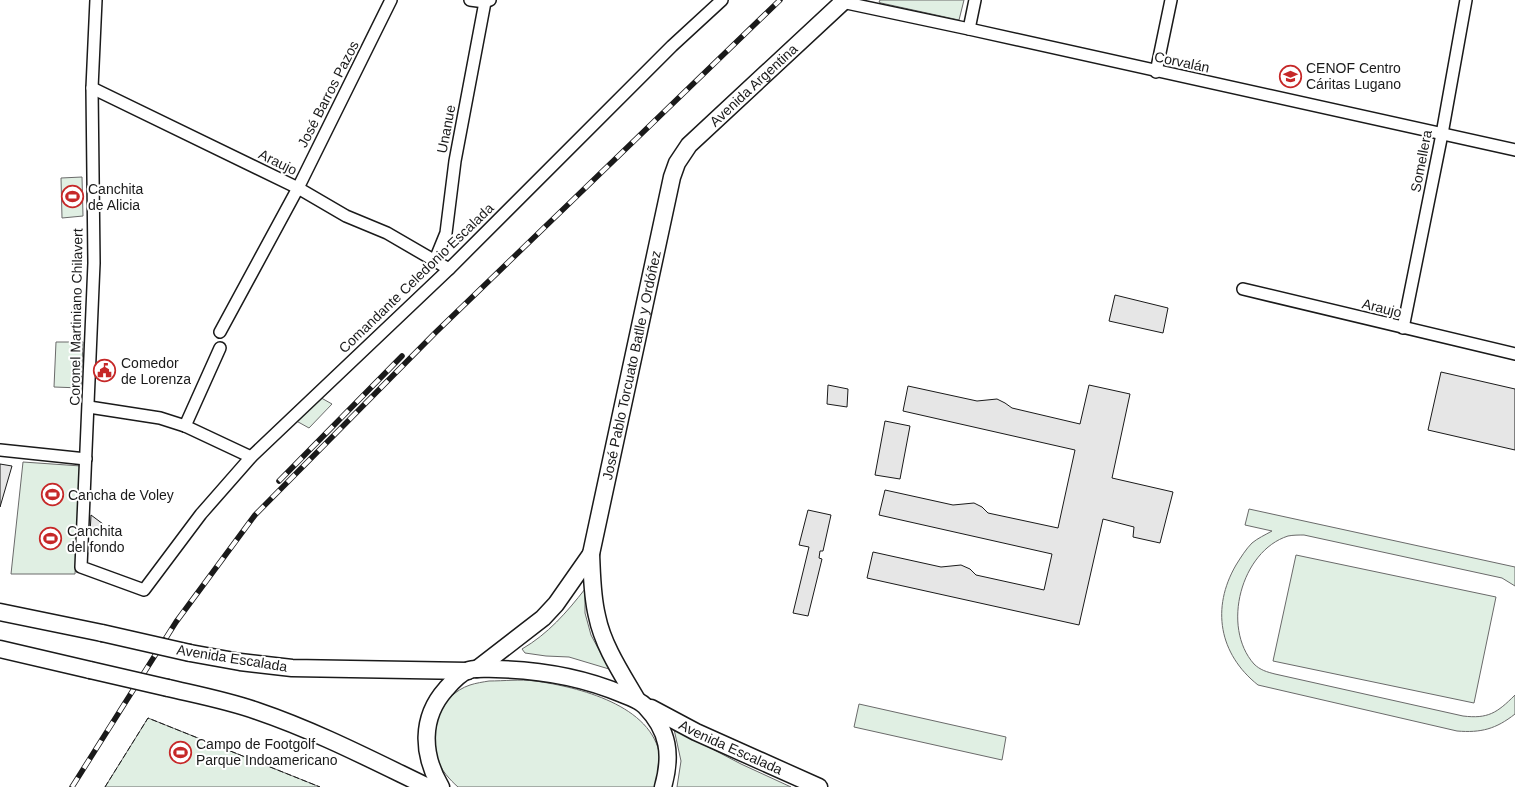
<svg xmlns="http://www.w3.org/2000/svg" width="1515" height="787" font-family="Arial,sans-serif">
<rect width="100%" height="100%" fill="#fff"/>
<!-- green -->
<g fill="#e0efe3" stroke="#6a6a6a">
<path d="M 880,0 L 964,0 L 959,20 L 881,3 L 879,2 Z"/>
<path d="M 82,177 L 83,216 L 62,218 L 61,178 Z"/>
<path d="M 56,342 L 83,342 L 81,388 L 54,387 Z"/>
<path d="M 316,395 L 332,404 L 309,428 L 291,418 Z"/>
<path d="M 23,462 L 81,466 L 75,574 L 11,574 Z"/>
<path d="M 1249,509 L 1515,567 L 1515,586 L 1502,578 L 1304,535 C 1299,535 1293,535 1288,536 C 1241,551 1221,627 1254,664 C 1260,670 1267,672 1275,674 L 1463,716 C 1488,719 1497,713 1515,695 L 1515,714 C 1496,729 1481,733 1457,731 L 1258,685 C 1219,654 1211,608 1236,565 C 1241,557 1246,549 1252,543 C 1258,538 1265,535 1272,531 L 1245,525 Z"/>
<path d="M 1296,555 L 1496,597 L 1474,703 L 1273,661 Z"/>
<path d="M 585,589 L 585,613 L 591,635 L 609,669 L 569,657 L 546,656 L 525,653 L 522,649 C 548,634 567,612 585,589 Z"/>
<path d="M 489,681 C 504,681 520,679 535,681 C 578,687 653,705 660,757 C 662,766 658,778 656,787 L 458,787 C 450,780 441,770 437,759 C 427,731 440,695 470,685 C 476,683 483,682 489,681 Z"/>
<path d="M 859,704 L 1006,737 L 1002,760 L 854,727 Z"/>
<path d="M 148,718 L 320,787 L 105,787 Z"/>
<path d="M 674,729 L 741,764 L 791,787 L 677,787 L 681,761 Z"/>
</g>
<!-- building -->
<g fill="#e6e6e6" stroke="#1a1a1a">
<path d="M 1115,295 L 1168,308 L 1163,333 L 1109,321 Z"/>
<path d="M 1441,372 L 1515,389 L 1515,450 L 1428,430 Z"/>
<path d="M 828,385 L 848,389 L 847,407 L 827,404 Z"/>
<path d="M 1089,385 L 1130,394 L 1112,478 L 1173,492 L 1160,543 L 1133,537 L 1134,527 L 1103,519 L 1079,625 L 867,578 L 873,552 L 941,567 L 961,565 L 970,569 L 976,575 L 1044,590 L 1052,554 L 879,515 L 885,490 L 953,505 L 974,503 L 982,507 L 988,513 L 1058,528 L 1075,450 L 903,411 L 908,386 L 977,401 L 997,399 L 1005,403 L 1012,408 L 1080,424 Z"/>
<path d="M 885,421 L 910,426 L 900,479 L 875,475 Z"/>
<path d="M 0,464 L 12,466 L 0,507 Z"/>
<path d="M 808,510 L 831,515 L 823,551 L 820,551 L 819,558 L 822,559 L 808,616 L 793,613 L 809,547 L 799,545 Z"/>
<path d="M 91,515 L 103,524 L 90,534 Z"/>
</g>
<g fill="none" stroke-linecap="round" stroke-linejoin="round">
<defs>
<g id="minor">
<path d="M 96,0 L 92,88 L 94,263 L 81,567 L 144,590 L 201,514 L 251,457 L 449,269 L 672,46 L 722,0"/>
<path d="M 470,0 L 485,2 L 490,0"/>
<path d="M 842,2 L 969,29 L 1515,150"/>
<path d="M 969,29 L 975,0"/>
<path d="M 1156,72 L 1171,0"/>
<path d="M 92,88 L 298,188 L 346,216 L 387,233 L 449,269"/>
<path d="M 435,260 L 446,233 L 455,161 L 485,2"/>
<path d="M 1243,289 L 1515,354"/>
<path d="M 1403,328 L 1442,134 L 1466,0"/>
<path d="M 220,332 L 298,188 L 391,0"/>
<path d="M 89,407 L 160,418 L 185,426 L 251,457"/>
<path d="M 185,426 L 220,348"/>
<path d="M 0,450 L 86,459"/>
</g>
<g id="secondary">
<path d="M 0,612 L 102,633"/>
<path d="M 0,649 L 90,670"/>
<path d="M 190,653 L 240,662 L 292,668 L 468,671"/>
<path d="M 477,669 L 543,618 L 556,604 L 591,554"/>
<path d="M 168,688 C 198,695 229,701 257,711 C 316,731 372,760 428,787"/>
<path id="s1" d="M 637,700 C 622,674 603,646 597,616 C 592,596 592,575 591,554 L 672,177 L 677,163 L 689,145 L 845,0"/>
<path id="s2" d="M 651,708 L 696,732 L 819,787"/>
<path d="M 441,787 C 422,755 420,718 446,689 C 452,682 460,673 469,670 C 478,668 487,669 496,669 C 540,670 582,677 622,694 C 630,697 639,700 645,706 C 669,731 672,755 663,787"/>
</g>
</defs>
<!-- minor casing -->
<use href="#minor" stroke="#1a1a1a" stroke-width="14"/>
<!-- secondary casing -->
<use href="#secondary" stroke="#1a1a1a" stroke-width="19"/>
<!-- minor -->
<use href="#minor" stroke="#fff" stroke-width="11"/>
<!-- secondary -->
<use href="#secondary" stroke="#fff" stroke-width="16"/>
<defs>
<g id="rail">
<path d="M 279,481 L 402,356"/>
<path d="M 72,787 L 176,622 L 255,515 L 435,333 L 780,0"/>
</g>
</defs>
<!-- rail casing -->
<use href="#rail" stroke="#1a1a1a" stroke-width="5.5"/>
<!-- rail -->
<use href="#rail" stroke="#fff" stroke-width="4" stroke-dasharray="11" stroke-linecap="butt"/>
<defs>
<g id="secondary-bridge">
<path d="M 102,633 L 190,653"/>
<path d="M 90,670 L 168,688"/>
</g>
</defs>
<!-- secondary-bridge casing -->
<use href="#secondary-bridge" stroke="#1a1a1a" stroke-width="19" stroke-linecap="butt"/>
<!-- secondary-bridge -->
<use href="#secondary-bridge" stroke="#fff" stroke-width="16"/>
<!-- fence -->
<path stroke="#1a1a1a" stroke-width="1" stroke-dasharray="6 2.5" stroke-linecap="butt" d="M 105,787 L 148,718 L 320,787"/>
</g>
<!-- icons -->
<defs>
<symbol id="school-ring" viewBox="-11 -11 22 22"><circle r="9.5" fill="#fff" stroke="#c62828" stroke-width="1.5"/><path d="M0-5L7-2L0 1L-7-2ZM-4 1L0 2.5L4 1V4Q0 6-4 4Z" fill="#c62828"/></symbol>
<symbol id="stadium-ring" viewBox="-11 -11 22 22"><circle r="9.5" fill="#fff" stroke="#c62828" stroke-width="1.5"/><path d="M0-5a6.5 5 0 1 0 0 10a6.5 5 0 1 0 0-10ZM-3.5-1.8h7v3.6h-7Z" fill="#c62828"/></symbol>
<symbol id="civic-ring" viewBox="-11 -11 22 22"><circle r="9.5" fill="#fff" stroke="#c62828" stroke-width="1.5"/><path d="M-.6-6.5H3V-4.5H.6V-3L4-1V1h2V6H-6V1h2V-1L-.6-3ZM-1.2 2.5V6h2.4V2.5Z" fill="#c62828"/></symbol>
</defs>
<g fill-rule="evenodd">
<use href="#school-ring" x="1278" y="64" width="25" height="25"/>
<use href="#stadium-ring" x="60" y="184" width="25" height="25"/>
<use href="#civic-ring" x="92" y="358" width="25" height="25"/>
<use href="#stadium-ring" x="40" y="482" width="25" height="25"/>
<use href="#stadium-ring" x="38" y="526" width="25" height="25"/>
<use href="#stadium-ring" x="168" y="740" width="25" height="25"/>
</g>
<g text-anchor="middle" stroke-width="4" stroke-linejoin="round" paint-order="stroke">
<!-- street labels -->
<g font-size="14" fill="#1a1a1a" stroke="#fff">
<text transform="translate(1182 62) rotate(12)" y="5">Corvalán</text>
<text dy="5" stroke="none"><textPath href="#s1" startOffset="666">Avenida Argentina</textPath></text>
<text transform="translate(328 94) rotate(-63)" y="5">José Barros Pazos</text>
<text transform="translate(446 129) rotate(-79)" y="5">Unanue</text>
<text transform="translate(1421 161) rotate(-79)" y="5">Somellera</text>
<text transform="translate(278 162) rotate(26)" y="5">Araujo</text>
<text transform="translate(416 278) rotate(-44)" y="5">Comandante Celedonio Escalada</text>
<text transform="translate(1382 308) rotate(14)" y="5">Araujo</text>
<text transform="translate(76 317) rotate(-89)" y="5">Coronel Martiniano Chilavert</text>
<text dy="5" stroke="none"><textPath href="#s1" startOffset="349">José Pablo Torcuato Batlle y Ordóñez</textPath></text>
<text transform="translate(232 658) rotate(9)" y="5">Avenida Escalada</text>
<text dy="5" stroke="none"><textPath href="#s2" startOffset="89">Avenida Escalada</textPath></text>
</g>
<!-- poi labels -->
<g font-size="14" fill="#1a1a1a" stroke="#fff" text-anchor="start">
<text x="1306" y="73">CENOF Centro<tspan x="1306" dy="16">Cáritas Lugano</tspan></text>
<text x="88" y="194">Canchita<tspan x="88" dy="16">de Alicia</tspan></text>
<text x="121" y="368">Comedor<tspan x="121" dy="16">de Lorenza</tspan></text>
<text x="68" y="500">Cancha de Voley</text>
<text x="67" y="536">Canchita<tspan x="67" dy="16">del fondo</tspan></text>
<text x="196" y="749">Campo de Footgolf<tspan x="196" dy="16">Parque Indoamericano</tspan></text>
</g>
</g>
</svg>
